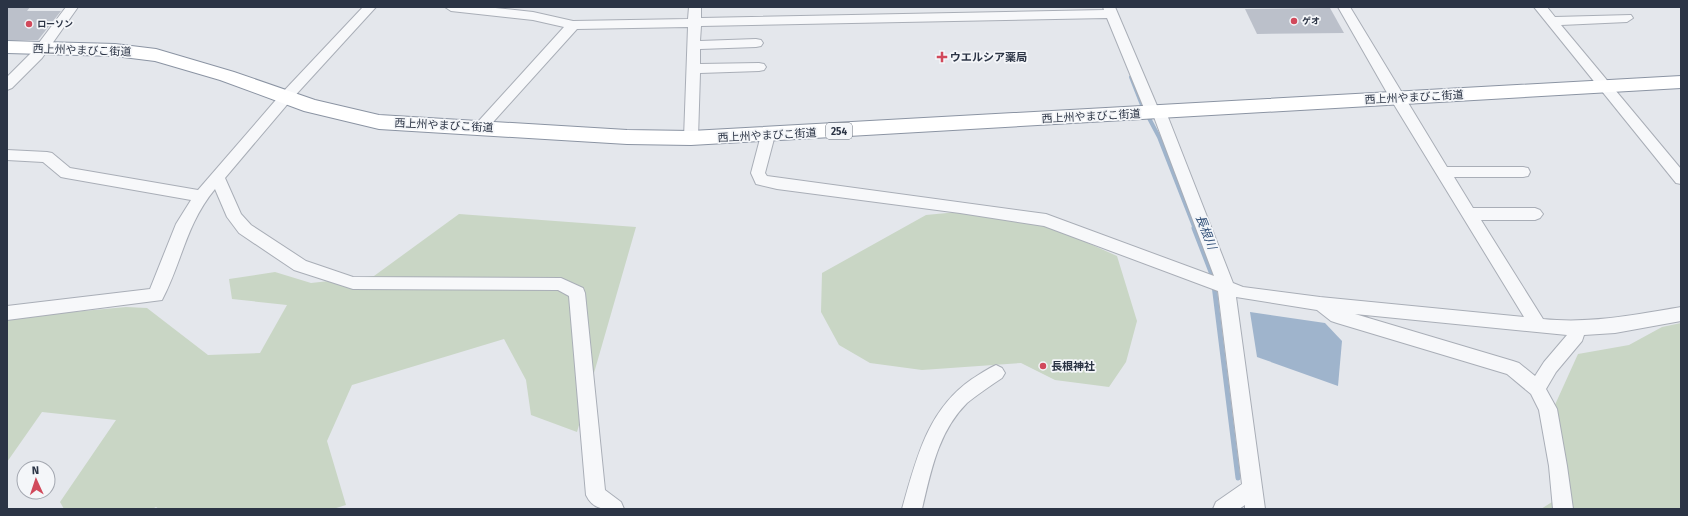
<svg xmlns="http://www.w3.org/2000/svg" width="1688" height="516" font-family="'Fira Sans','Noto Sans JP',sans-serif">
<rect width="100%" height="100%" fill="#e4e7ec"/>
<!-- green -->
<g fill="#c9d6c5">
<path d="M 968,211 L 1034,219 L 1117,256 L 1137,321 L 1126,362 L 1109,387 L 1055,380 L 1021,363 L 922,370 L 870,363 L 839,345 L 821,312 L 822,273 L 926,215 Z"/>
<path d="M 459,214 L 636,227 L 577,432 L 531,415 L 526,380 L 504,339 L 352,385 L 327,441 L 346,505 L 333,509 L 159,509 L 156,507 L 152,509 L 64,509 L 60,502 L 116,420 L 42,412 L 7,462 L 7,318 L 126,307 L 147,308 L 208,355 L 260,353 L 287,305 L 232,299 L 229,279 L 275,272 L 311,283 L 374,276 Z"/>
<path d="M 1681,323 L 1681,509 L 1541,509 L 1552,502 L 1549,418 L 1578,354 L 1629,345 L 1662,327 Z"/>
</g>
<!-- water -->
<path fill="#9fb4cc" d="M 1250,312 L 1325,323 L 1342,341 L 1338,386 L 1257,357 Z"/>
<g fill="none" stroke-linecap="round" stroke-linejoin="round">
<!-- stream-far1 -->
<path stroke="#9fb4cc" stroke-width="4" d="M 1131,77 L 1142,105 L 1159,137 L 1195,229"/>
<!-- stream -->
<path stroke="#9fb4cc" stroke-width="5" d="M 1194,228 L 1213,277 L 1238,478"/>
</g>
<!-- building -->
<g fill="#bbc0ca">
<path d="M 7,7 L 30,7 L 27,11 L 61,11 L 38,40 L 7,40 Z"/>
<path d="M 1330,8 L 1344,33 L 1257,34 L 1245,9 Z"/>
</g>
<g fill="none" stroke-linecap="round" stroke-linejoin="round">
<defs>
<g id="minor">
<path d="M 66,7 L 78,7 L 42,58 L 12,88 L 7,90 L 7,77 L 32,52 Z"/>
<path d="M 363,7 L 376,7 L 291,100 L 225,178 L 241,214 L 251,225 L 306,261 L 353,277 L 561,278 L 583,288 L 585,293 L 605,490 L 621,502 L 624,509 C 608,509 594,512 586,495 L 569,296 L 558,290 L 353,289 L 294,270 L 239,233 L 227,217 L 215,189 C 186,224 182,262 162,300 L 7,320 L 7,306 L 150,289 L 176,224 L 191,200 L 66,178 L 61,177 L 43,162 L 7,160 L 7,150 L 47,152 L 52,153 L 70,168 L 198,190 L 281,94 Z"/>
<path d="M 445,7 L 486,7 L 533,12 L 573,21 L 688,19 L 689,7 L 701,7 L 701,18 L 1104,10 L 1103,7 L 1115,7 L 1158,108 L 1164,109 L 1166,112 L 1233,283 L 1243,287 L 1320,297 L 1524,317 L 1390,98 L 1338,7 L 1350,7 L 1447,167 L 1523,167 L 1528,168 L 1530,172 L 1528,176 L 1523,177 L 1454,177 L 1473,208 L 1535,208 L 1540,210 L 1543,214 L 1540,218 L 1535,220 L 1481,220 L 1543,319 C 1590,324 1634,315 1681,307 L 1681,321 L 1615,333 L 1584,335 L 1582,341 L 1556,372 L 1546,389 L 1557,409 L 1567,466 L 1573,509 L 1553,509 L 1549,466 L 1539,410 L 1531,394 L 1507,374 L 1337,323 L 1331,321 L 1317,310 L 1236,297 L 1265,509 L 1245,509 L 1245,505 L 1239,509 L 1213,509 L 1216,502 L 1242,484 L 1218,291 L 1044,226 L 960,213 L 777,189 L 756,184 L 751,173 L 761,135 L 763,131 L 768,130 L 773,131 L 775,135 L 765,173 L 767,176 L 1046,214 L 1214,276 L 1154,117 L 1148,116 L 1146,113 L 1107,18 L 701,26 L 700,41 L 756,39 L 761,40 L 763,43 L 761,46 L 756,47 L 700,49 L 700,64 L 759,63 L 764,64 L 766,67 L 764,70 L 759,71 L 700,73 L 698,138 L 696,142 L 691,143 L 686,142 L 684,138 L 688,27 L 577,29 L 485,131 L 480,133 L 475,131 L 473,128 L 475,125 L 564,27 L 533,20 L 451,11 ZM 1355,314 L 1567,335 L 1544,362 L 1535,376 L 1519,363 L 1513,361 Z"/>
<path d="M 1534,7 L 1547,7 L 1555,17 L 1631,15 L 1633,18 L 1627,22 L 1561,25 L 1681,169 L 1681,184 L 1676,183 Z"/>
<path d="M 996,365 L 1002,368 L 1005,373 L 1002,378 C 990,386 978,394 967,403 C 938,432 931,471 922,509 L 902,509 C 916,460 927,410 972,379 C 980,374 987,369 996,365 Z"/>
</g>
<path id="highway" d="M 7,41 L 115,44 L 156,49 L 234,72 L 315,100 L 379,115 L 627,130 L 691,131 L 1681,76 L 1681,88 L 691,145 L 627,144 L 379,129 L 304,111 L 220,80 L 155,61 L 115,56 L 7,53 Z"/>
</defs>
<!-- minor casing -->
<use href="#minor" stroke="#a9aeb7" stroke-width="2"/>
<!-- highway casing -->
<use href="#highway" stroke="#8b94a3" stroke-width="2"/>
<!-- minor -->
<use href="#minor" fill="#f7f8fa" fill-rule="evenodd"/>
<!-- highway -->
<use href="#highway" fill="#fff" fill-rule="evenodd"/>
</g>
<!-- markers -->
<g fill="#d1495b" stroke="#f4f6f9" stroke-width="1.5">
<circle cx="1294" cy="21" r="4"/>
<circle cx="29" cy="24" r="4"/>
<path d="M940 51h4v4h4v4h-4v4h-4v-4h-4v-4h4z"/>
<circle cx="1043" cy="366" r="4"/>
</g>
<g text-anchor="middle" stroke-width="3.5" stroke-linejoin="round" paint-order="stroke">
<!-- far-poi labels -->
<g font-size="9" font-weight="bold" fill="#2b3445" stroke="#f4f6f9" text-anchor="start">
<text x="1302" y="24">ゲオ</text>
<text x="37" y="27">ローソン</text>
</g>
<!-- shield labels -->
<rect fill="#f4f6f9" stroke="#676e7b" stroke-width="1" x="826" y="123" width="26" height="16" rx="3"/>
<g font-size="10" font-weight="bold" fill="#2b3445">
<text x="839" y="135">254</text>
</g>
<!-- street labels -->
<g font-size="11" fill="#2b3445" stroke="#f4f6f9">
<text transform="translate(82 50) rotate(2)" y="4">西上州やまびこ街道</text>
<text transform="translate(1414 97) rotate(-3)" y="4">西上州やまびこ街道</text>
<text transform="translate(1091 116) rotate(-3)" y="4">西上州やまびこ街道</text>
<text transform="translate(444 125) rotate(3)" y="4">西上州やまびこ街道</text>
<text transform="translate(767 135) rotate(-3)" y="4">西上州やまびこ街道</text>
</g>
<!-- poi labels -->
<g font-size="11" font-weight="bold" fill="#2b3445" stroke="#f4f6f9" text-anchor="start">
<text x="950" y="61">ウエルシア薬局</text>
<text x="1051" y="370">長根神社</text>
</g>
<!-- water labels -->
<g font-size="12" font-style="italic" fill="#34527a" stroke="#f4f6f9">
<text transform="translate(1206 232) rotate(69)" y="4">長根川</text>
</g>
</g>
<!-- border -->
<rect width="1688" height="516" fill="none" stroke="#2b3445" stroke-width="16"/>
<!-- north arrow -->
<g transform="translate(36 480) rotate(357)"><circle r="19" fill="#f4f6f9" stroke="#a4a8b1"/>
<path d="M0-3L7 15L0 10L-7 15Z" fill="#d1495b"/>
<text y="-6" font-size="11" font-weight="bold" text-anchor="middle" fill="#2b3445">N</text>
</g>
</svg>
